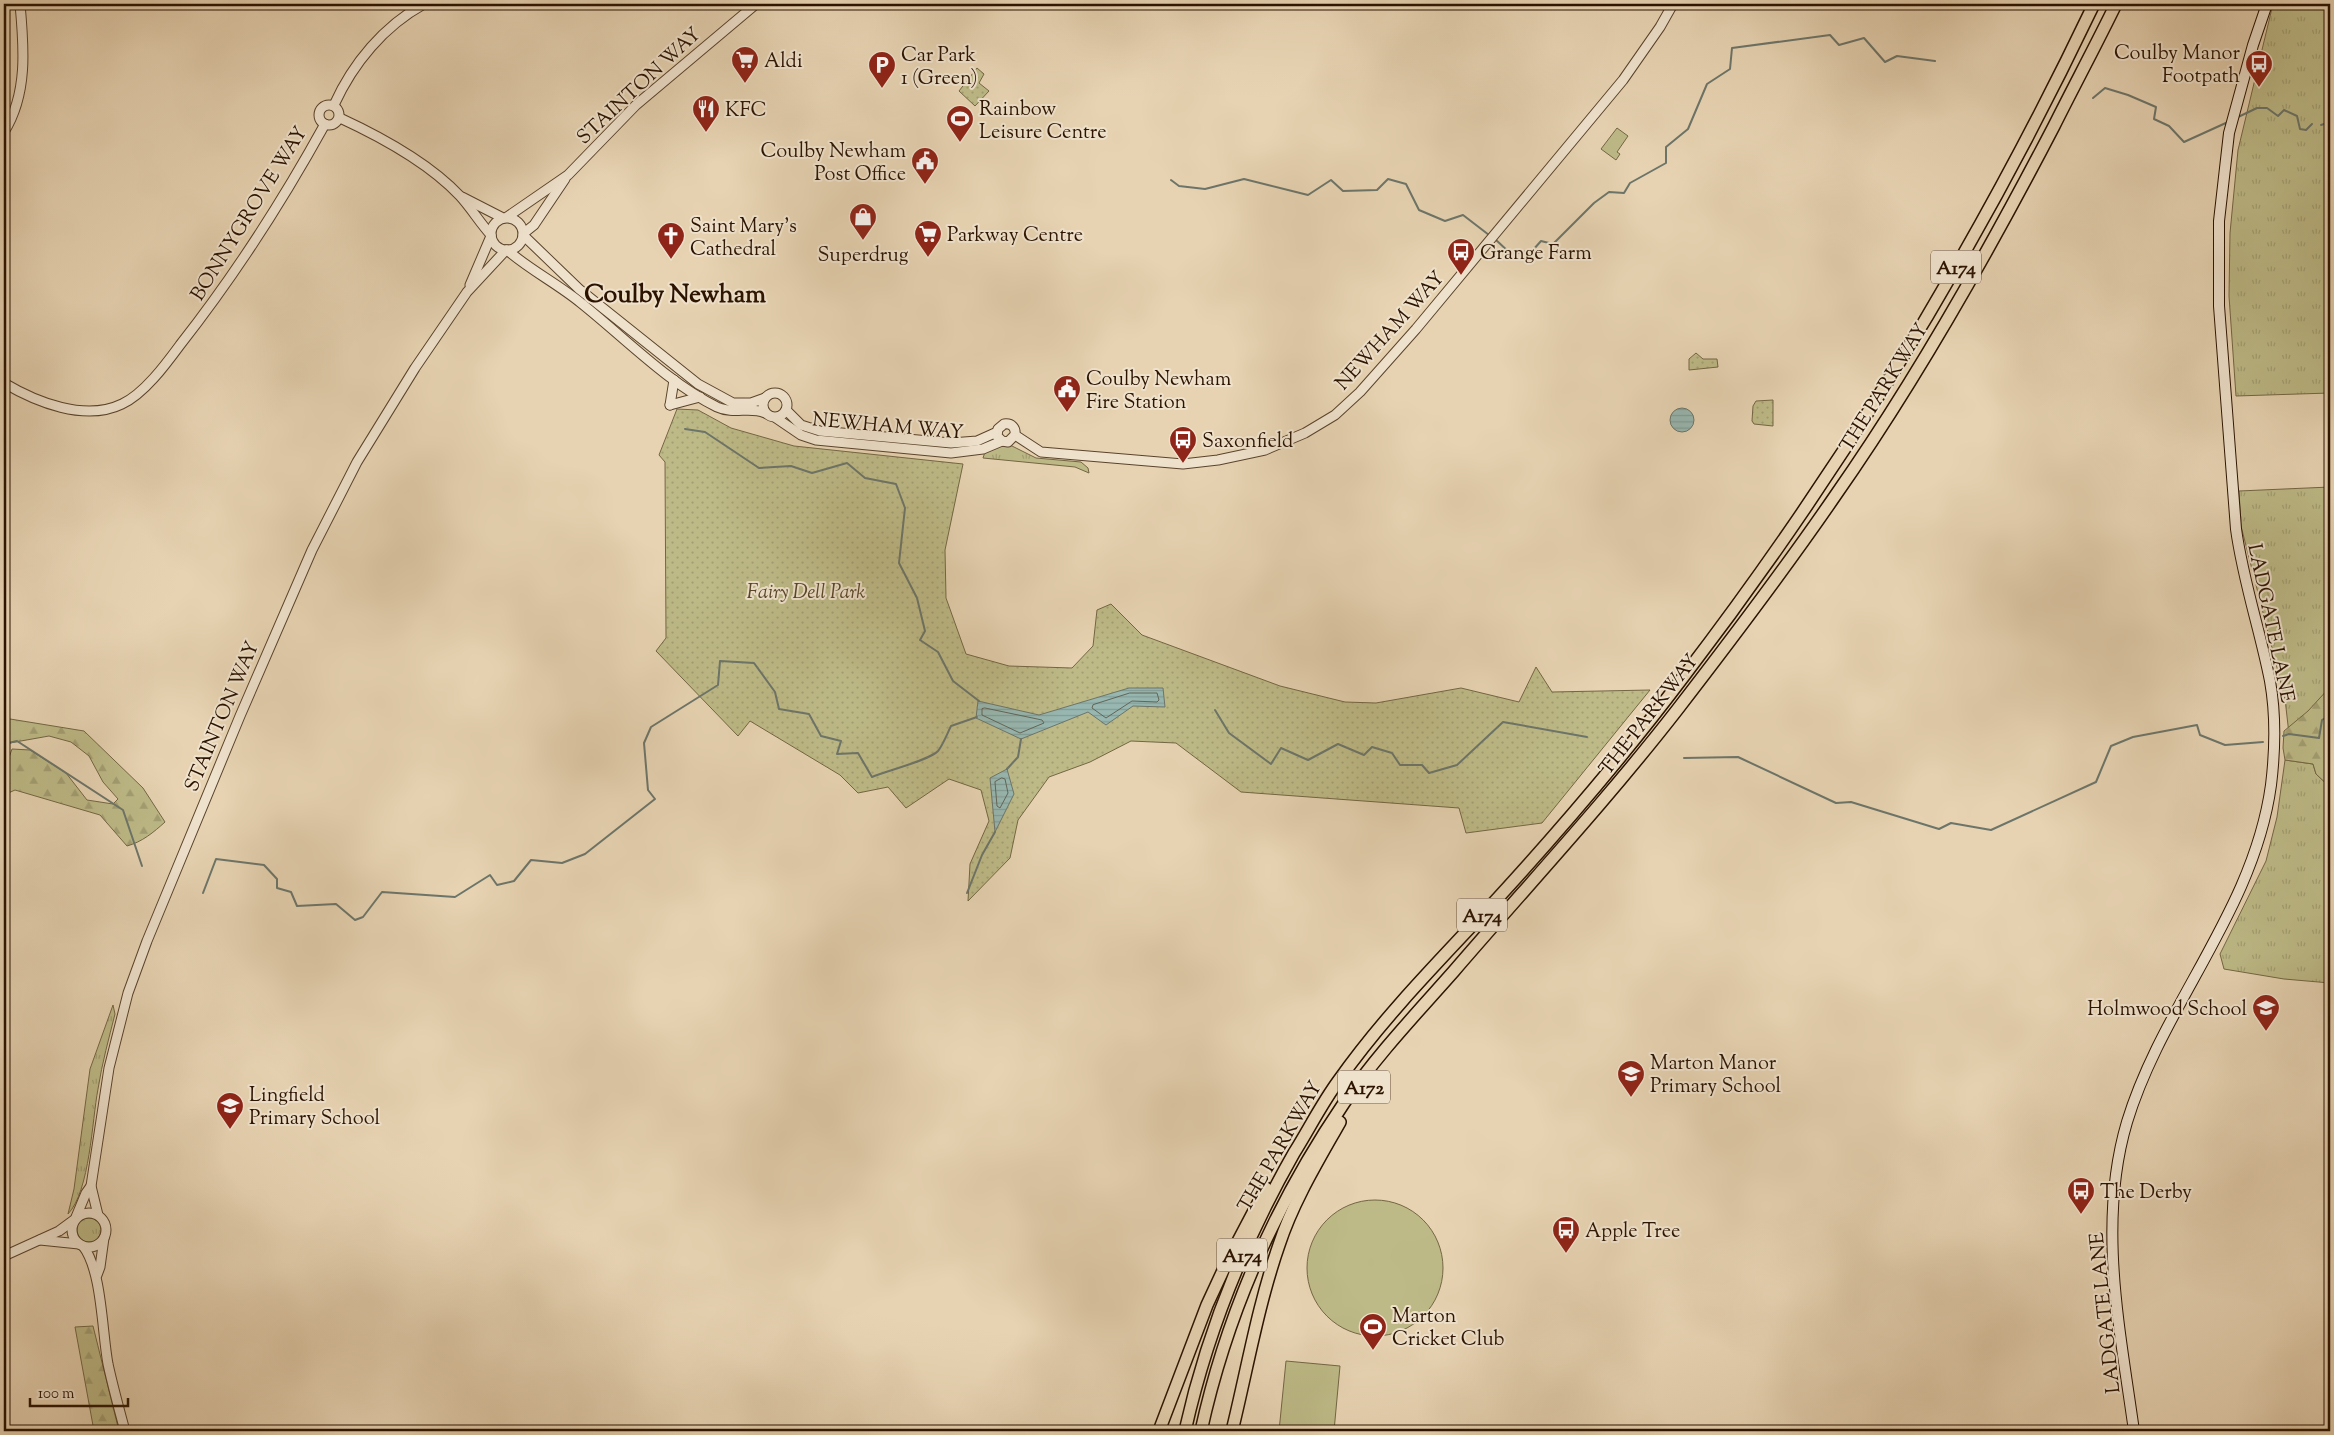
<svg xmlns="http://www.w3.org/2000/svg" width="2334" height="1435" font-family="'Sorts Mill Goudy',serif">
<defs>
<pattern id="grass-tufts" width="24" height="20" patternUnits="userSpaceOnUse" patternTransform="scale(1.25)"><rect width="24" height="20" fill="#bdba87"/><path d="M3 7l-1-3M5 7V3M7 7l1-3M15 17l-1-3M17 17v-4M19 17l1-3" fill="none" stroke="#a39f73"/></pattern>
<pattern id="forest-firs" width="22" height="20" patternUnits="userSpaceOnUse" patternTransform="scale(1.25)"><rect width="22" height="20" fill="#bdba87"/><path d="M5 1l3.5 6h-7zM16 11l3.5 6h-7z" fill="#a39f73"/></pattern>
<pattern id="park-dots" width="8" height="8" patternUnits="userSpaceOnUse" patternTransform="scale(1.25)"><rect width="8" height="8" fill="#bdba87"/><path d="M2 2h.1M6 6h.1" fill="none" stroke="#a39f73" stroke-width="1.8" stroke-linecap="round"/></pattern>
<pattern id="water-rules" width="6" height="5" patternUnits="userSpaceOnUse" patternTransform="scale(1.25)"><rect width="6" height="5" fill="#97b7b0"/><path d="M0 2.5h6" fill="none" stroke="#829c96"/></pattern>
</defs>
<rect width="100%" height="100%" fill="#e7d3b2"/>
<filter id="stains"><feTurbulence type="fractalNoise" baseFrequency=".004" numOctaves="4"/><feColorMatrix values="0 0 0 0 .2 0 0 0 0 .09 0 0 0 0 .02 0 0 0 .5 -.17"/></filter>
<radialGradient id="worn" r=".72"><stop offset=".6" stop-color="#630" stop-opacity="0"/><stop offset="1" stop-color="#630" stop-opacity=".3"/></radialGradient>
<!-- grass -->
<g fill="url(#grass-tufts)" stroke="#746644">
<path d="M 2273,4 L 2330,4 L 2330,393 L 2236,396 L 2229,296 L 2230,233 L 2238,150 Z"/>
<path d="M 994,445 L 1010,445 L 1036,458 L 1081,462 L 1088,468 L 1089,473 L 1075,467 L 983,458 L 985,452 Z"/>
<path d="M 2330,487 L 2330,715 L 2289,734 L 2285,699 L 2241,526 L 2239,491 Z"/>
<path d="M 2285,760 L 2313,764 L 2316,774 L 2330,787 L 2330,983 L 2284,979 L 2224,969 L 2220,954 L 2266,861 L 2277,817 Z"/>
<path d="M 113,1005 L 115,1014 C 109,1038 102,1063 98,1089 C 92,1120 90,1191 68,1214 L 74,1189 L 90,1069 Z"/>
<circle cx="89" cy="1230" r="12"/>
</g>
<!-- forest -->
<g fill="url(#forest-firs)" stroke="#746644">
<path d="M 2330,687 L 2330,787 L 2316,774 L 2313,764 L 2285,760 L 2283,748 L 2284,731 L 2308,711 Z"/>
<path d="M 4,718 L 84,731 L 143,788 L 165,822 C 154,832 142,842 127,846 L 100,815 L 15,790 L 4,795 L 4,772 L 12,749 L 30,750 L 66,773 L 87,800 L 113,804 L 118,799 L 103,782 L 89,756 L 71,742 L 49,736 L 4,744 Z"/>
<path d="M 93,1326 L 119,1431 L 94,1431 L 75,1327 Z"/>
</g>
<!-- park -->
<g fill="url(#park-dots)" stroke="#746644">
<path d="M 977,68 L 984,74 L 979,83 L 989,91 L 975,106 L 959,91 Z"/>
<path d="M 1696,353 L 1703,359 L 1717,359 L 1718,367 L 1689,370 L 1689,359 Z"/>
<path d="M 1773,400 L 1773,426 L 1754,424 L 1752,421 L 1753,406 L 1756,401 Z"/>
<path d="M 677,409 L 698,410 L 731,428 L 794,446 L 963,464 L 945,550 L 946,598 L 966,654 L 1009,666 L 1072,668 L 1093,646 L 1097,610 L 1111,604 L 1142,635 L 1280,686 L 1345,702 L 1376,703 L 1461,688 L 1519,702 L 1536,667 L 1552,692 L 1650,690 L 1542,823 L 1466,833 L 1459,808 L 1241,792 L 1176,743 L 1131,741 L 1090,762 L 1049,777 L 1018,820 L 1010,858 L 968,901 L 970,864 L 989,821 L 981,790 L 949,779 L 906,808 L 888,787 L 858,793 L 840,775 L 750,721 L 738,736 L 656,651 L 666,638 L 665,462 L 659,455 Z"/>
</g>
<!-- garden -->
<g fill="#bdba87" stroke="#746644">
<path d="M 1617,128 L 1628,136 L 1617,152 L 1620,154 L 1616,160 L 1601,149 Z"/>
<circle cx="1375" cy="1268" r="68"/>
<path d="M 1286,1361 L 1340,1366 L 1334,1431 L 1279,1431 Z"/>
</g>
<!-- water -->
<g fill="url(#water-rules)" stroke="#6c756a">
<circle cx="1682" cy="420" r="12"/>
<path d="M 1129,688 L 1163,688 L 1165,707 L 1133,706 L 1106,725 L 1088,712 L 1021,739 L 976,718 L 978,701 L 1039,715 Z"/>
<path d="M 1007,769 L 1014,794 L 995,832 L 990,778 Z"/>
</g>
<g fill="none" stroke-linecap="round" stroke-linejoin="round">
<!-- shore -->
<g stroke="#616558" stroke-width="1">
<path d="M 1130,693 L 1157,693 L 1159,700 L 1157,702 L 1132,701 L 1106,718 L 1092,708 L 1093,705 Z"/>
<path d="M 985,708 L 1042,720 L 1044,723 L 1020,733 L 982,715 L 982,709 Z"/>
<path d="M 1002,778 L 1005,779 L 1008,793 L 1000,808 L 997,806 L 995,782 Z"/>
</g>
<!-- stream -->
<g stroke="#6c756a" stroke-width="2">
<path d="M 2093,98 L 2105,88 L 2128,95 L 2156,107 L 2154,119 L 2169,126 L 2184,142 L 2228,122"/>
<path d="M 2236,118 L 2257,108 L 2267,108 L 2278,116 L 2284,110 L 2297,116 L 2300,129 L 2306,130 L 2312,124"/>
<path d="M 2321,125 L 2330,122"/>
<path d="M 1171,180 L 1179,186 L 1205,189 L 1244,179 L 1308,195 L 1331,180 L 1343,191 L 1377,190 L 1388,179 L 1406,184 L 1419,210 L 1445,221 L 1463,215 L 1489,235"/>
<path d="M 1495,239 L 1511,254 L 1533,250 L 1541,241 L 1553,244 L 1594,203 L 1609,192 L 1624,193 L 1630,183 L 1666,163 L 1666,147 L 1688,129 L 1707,84 L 1730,69 L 1732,48 L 1830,35 L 1839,45 L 1864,38 L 1885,62 L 1897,56 L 1935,61"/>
<path d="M 685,429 L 705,432 L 759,468 L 791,466 L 812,473 L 847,463 L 865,478 L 896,484 L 905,508 L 899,563 L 917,598 L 925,631 L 920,640 L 938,652 L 953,681 L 979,701"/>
<path d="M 1215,710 L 1229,733 L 1271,764 L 1281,748 L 1308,760 L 1338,744 L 1364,755 L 1372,747 L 1392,753 L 1400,765 L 1422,765 L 1429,773 L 1457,765 L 1503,722 L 1587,737"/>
<path d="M 2283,736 L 2289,734 L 2319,738 L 2322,720 L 2330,715"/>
<path d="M 4,744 L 17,741 L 123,810 L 142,866"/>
<path d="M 1684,758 L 1738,757 L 1836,803 L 1851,802 L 1939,829 L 1951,823 L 1991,830 L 2096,782 L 2111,746 L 2133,737 L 2197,725 L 2200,735 L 2225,745 L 2263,742"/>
<path d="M 1007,769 L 1018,757 L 1021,739"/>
<path d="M 203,893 L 216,859 L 264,865 L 277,879 L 277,888 L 291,892 L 297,906 L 336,904 L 355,920 L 363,917 L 382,892 L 455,897 L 490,875 L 497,885 L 514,881 L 531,860 L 562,863 L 585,854 L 655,799 L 648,790 L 644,743 L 651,727 L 718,685 L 720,661 L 754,663 L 775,692 L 779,709 L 809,714 L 821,736 L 841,741 L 837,754 L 858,753 L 872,777 C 886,771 930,760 938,751 C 943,745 947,734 951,726 L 977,717"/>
<path d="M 967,893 L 982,855 L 995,832"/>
</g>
<defs>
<g id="tertiary">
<circle cx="329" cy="115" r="10"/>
<path d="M 334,105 C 353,63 384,26 424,4"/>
<path d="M 340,118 C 379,136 430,164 460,196 C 471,208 480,223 491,235"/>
<path d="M 4,132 C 28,94 24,47 20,4"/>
<path d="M 462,197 L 503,218"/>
<path d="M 507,217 L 568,175 L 636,105 L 756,4"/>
<circle cx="507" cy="234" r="16"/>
<path d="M 524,233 L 534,225 L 565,179"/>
<path d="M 523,235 L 579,289 L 698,384 L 733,403 L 751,403 L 765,398"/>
<path d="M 507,250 C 530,270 558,284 581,303 C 625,338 667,382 717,407 C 734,415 750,406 765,413"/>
<path d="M 470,285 L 491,236"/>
<path d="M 4,383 C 36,402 85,422 122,404 C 144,394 166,364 180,345 C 235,275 282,202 325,124"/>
<circle cx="775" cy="405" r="12"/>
<path d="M 670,405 L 700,397"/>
<path d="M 670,405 L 674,380"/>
<path d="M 786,410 L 801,425 L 820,431 L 951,443 L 977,441 L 997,432"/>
<path d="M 776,418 L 801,435 L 816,440 L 951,453 L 983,449 L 1002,441"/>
<path d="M 1015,435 L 1008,442 L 1002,441 L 997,436 L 998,429 L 1004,424 C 1012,423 1016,428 1015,435 L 1041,452 L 1183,464 L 1218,460 L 1265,450 L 1305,433 L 1335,415 L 1360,392 L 1416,329 L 1623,80 L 1660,27 L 1673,4"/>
<circle cx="89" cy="1230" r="17"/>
<path d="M 98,1215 L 91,1186 L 109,1068 L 128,993 L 147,941 L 240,716 L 312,550 L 357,462 L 415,368 L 467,292 L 506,250"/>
<path d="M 76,1217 L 86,1193 L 91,1186"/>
<path d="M 40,1240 L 79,1244"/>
<path d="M 83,1246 C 102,1270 102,1332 108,1364 C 113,1387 119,1409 125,1431"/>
<path d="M 4,1256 L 59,1231 L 74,1220"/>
<path d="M 97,1275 L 100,1267 L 104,1238"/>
</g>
<path id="secondary" d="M 2134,1431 C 2120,1329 2097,1223 2127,1122 C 2163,1004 2254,910 2271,785 C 2275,752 2276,715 2270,681 C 2260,630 2243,581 2236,529 L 2219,306 L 2219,221 L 2229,133 L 2253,45 L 2267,4"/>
<g id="trunk">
<path d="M 1159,1431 L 1207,1305 L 1226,1264 L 1266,1188"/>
<path d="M 1185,1431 C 1207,1332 1244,1241 1294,1153 C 1309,1129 1322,1103 1339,1080 C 1385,1015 1442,958 1497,899 C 1562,828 1626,753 1684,676 C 1844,467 1981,241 2094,4"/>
<path d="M 1201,1431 C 1227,1313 1276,1203 1344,1103 C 1376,1056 1416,1014 1454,971 C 1529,884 1607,800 1677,710 C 1731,640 1785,569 1835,496 C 1917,379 1988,253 2054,126 C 2074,86 2096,45 2116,4"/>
<path d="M 1232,1431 C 1247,1370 1258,1305 1279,1245 C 1293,1202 1318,1161 1340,1122"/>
</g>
</defs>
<!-- tertiary casing -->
<use href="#tertiary" stroke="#5a432c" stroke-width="11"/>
<!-- secondary casing -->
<use href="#secondary" stroke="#2b1300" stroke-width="12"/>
<!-- trunk casing -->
<use href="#trunk" stroke="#2b1300" stroke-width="14"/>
<!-- tertiary -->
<use href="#tertiary" stroke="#efe2cd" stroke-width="9"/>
<!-- secondary -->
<use href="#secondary" stroke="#efe2cd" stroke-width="10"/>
<!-- trunk -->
<use href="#trunk" stroke="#e7d3b2" stroke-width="11"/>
</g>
<!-- icons -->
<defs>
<symbol id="supermarket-pin" viewBox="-11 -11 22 30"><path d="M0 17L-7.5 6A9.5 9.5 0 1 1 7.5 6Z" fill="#8f2418" stroke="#efe2cd"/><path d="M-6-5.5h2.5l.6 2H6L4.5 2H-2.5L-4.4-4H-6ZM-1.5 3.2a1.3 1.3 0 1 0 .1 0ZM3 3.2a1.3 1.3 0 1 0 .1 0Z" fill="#fff"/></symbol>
<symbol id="bus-pin" viewBox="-11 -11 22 30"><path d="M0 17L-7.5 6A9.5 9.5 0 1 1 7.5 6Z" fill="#8f2418" stroke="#efe2cd"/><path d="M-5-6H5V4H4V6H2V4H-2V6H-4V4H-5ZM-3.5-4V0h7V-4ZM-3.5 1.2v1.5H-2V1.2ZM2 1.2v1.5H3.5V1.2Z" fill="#fff"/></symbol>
<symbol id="parking-pin" viewBox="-11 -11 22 30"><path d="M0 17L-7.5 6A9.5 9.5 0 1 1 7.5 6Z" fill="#8f2418" stroke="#efe2cd"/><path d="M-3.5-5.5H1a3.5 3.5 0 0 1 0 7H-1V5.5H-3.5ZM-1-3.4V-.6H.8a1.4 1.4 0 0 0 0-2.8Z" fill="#fff"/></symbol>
<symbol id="restaurant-pin" viewBox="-11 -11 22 30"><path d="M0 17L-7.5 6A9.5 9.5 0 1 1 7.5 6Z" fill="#8f2418" stroke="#efe2cd"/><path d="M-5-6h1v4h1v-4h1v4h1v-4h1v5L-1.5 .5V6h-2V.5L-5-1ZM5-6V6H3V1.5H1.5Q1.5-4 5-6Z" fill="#fff"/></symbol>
<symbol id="stadium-pin" viewBox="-11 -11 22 30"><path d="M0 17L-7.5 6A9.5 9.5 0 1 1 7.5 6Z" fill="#8f2418" stroke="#efe2cd"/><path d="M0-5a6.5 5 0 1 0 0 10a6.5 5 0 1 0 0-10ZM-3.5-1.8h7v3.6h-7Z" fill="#fff"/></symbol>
<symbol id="civic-pin" viewBox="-11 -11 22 30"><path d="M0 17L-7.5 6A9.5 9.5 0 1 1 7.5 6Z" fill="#8f2418" stroke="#efe2cd"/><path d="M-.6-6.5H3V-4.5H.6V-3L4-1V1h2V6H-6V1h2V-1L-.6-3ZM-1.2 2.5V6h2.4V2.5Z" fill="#fff"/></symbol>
<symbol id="shop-pin" viewBox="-11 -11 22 30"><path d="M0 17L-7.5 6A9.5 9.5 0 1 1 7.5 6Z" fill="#8f2418" stroke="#efe2cd"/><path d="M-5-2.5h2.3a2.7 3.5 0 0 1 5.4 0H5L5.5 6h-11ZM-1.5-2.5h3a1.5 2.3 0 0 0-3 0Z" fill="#fff"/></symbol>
<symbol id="church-pin" viewBox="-11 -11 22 30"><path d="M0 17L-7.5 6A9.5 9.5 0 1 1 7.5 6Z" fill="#8f2418" stroke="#efe2cd"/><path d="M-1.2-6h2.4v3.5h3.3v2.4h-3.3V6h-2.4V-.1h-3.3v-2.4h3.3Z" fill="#fff"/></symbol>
<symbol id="school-pin" viewBox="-11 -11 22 30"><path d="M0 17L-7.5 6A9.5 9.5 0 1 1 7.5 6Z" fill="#8f2418" stroke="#efe2cd"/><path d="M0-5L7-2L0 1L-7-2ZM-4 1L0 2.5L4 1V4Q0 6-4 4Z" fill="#fff"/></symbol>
</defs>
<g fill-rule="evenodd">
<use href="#supermarket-pin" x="729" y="44" width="32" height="43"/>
<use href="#bus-pin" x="2243" y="48" width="32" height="43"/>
<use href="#parking-pin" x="866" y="49" width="32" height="43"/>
<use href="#restaurant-pin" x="690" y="93" width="32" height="43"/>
<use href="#stadium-pin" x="944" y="103" width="32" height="43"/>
<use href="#civic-pin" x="909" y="145" width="32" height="43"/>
<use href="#shop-pin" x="847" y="201" width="32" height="43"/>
<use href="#supermarket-pin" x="912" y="218" width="32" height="43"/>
<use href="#church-pin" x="655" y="220" width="32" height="43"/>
<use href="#bus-pin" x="1445" y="236" width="32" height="43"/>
<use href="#civic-pin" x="1051" y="373" width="32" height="43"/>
<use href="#bus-pin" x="1167" y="424" width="32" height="43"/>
<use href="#school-pin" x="2250" y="992" width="32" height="43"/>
<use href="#school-pin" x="1615" y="1058" width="32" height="43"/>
<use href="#school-pin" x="214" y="1090" width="32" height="43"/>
<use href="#bus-pin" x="2065" y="1175" width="32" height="43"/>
<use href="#bus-pin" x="1550" y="1214" width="32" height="43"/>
<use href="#stadium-pin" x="1357" y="1311" width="32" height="43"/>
</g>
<g text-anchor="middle" stroke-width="4" stroke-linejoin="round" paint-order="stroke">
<!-- shield labels -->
<g fill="#efe2cd" stroke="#66513e" stroke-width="1">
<rect x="1931" y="250.5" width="50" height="33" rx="4"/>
<rect x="1457" y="898.5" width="50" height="33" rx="4"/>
<rect x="1338" y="1070.5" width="52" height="33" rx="4"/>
<rect x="1217" y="1238.5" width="50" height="33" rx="4"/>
</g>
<g font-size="19" font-weight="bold" fill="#2b1300">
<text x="1956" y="274">A174</text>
<text x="1482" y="922">A174</text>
<text x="1364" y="1094">A172</text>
<text x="1242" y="1262">A174</text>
</g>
<!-- poi labels -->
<g font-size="20" fill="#2b1300" stroke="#efe2cd" text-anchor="start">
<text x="2240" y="59" text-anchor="end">Coulby Manor<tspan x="2240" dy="23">Footpath</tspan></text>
<text x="901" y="61">Car Park<tspan x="901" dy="23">1 (Green)</tspan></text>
<text x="764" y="67">Aldi</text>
<text x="979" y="115">Rainbow<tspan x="979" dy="23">Leisure Centre</tspan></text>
<text x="725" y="116">KFC</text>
<text x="906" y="157" text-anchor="end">Coulby Newham<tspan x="906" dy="23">Post Office</tspan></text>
<text x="690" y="232">Saint Mary's<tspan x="690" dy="23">Cathedral</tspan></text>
<text x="947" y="241">Parkway Centre</text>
<text x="1480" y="259">Grange Farm</text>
<text x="863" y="261" text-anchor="middle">Superdrug</text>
<text x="1086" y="385">Coulby Newham<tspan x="1086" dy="23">Fire Station</tspan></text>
<text x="1202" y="447">Saxonfield</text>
<text x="2247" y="1015" text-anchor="end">Holmwood School</text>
<text x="1650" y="1069">Marton Manor<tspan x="1650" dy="23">Primary School</tspan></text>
<text x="249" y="1101">Lingfield<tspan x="249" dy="23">Primary School</tspan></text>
<text x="2100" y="1198">The Derby</text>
<text x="1585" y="1237">Apple Tree</text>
<text x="1392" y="1322">Marton<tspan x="1392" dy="23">Cricket Club</tspan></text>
</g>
<!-- street labels -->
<g font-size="20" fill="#2b1300" stroke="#efe2cd">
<text transform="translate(638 85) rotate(-43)" y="7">STAINTON WAY</text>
<text transform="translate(248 213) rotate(-58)" y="7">BONNYGROVE WAY</text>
<text transform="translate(1389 330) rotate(-48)" y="7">NEWHAM WAY</text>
<text transform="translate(1883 387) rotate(-58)" y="7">THE PARKWAY</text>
<text transform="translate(888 425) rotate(5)" y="7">NEWHAM WAY</text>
<text transform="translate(2272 623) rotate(78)" y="7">LADGATE LANE</text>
<text transform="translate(1648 714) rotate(-52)" y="7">THE PARKWAY</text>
<text transform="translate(221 716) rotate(-67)" y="7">STAINTON WAY</text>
<text transform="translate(1279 1146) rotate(-60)" y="7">THE PARKWAY</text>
<text transform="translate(2104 1313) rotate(-96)" y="7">LADGATE LANE</text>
</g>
<!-- park labels -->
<g font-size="20" font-style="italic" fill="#574528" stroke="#efe2cd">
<text x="806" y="598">Fairy Dell Park</text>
</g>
<!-- district labels -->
<g font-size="25" font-weight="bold" fill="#2b1300" stroke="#efe2cd">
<text x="675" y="302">Coulby Newham</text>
</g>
</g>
<!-- margin -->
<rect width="2334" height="1435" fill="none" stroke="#e7d3b2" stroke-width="20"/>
<rect x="5" y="5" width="2324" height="1425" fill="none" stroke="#2b1300" stroke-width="2.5"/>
<rect x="10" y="10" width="2314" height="1415" fill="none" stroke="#2b1300"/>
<!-- scale -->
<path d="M30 1398v8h98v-8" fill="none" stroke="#2b1300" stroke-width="2.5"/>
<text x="38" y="1398" font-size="15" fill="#2b1300" stroke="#efe2cd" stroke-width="4" paint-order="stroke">100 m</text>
<rect width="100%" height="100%" filter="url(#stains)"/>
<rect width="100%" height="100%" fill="url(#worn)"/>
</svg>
